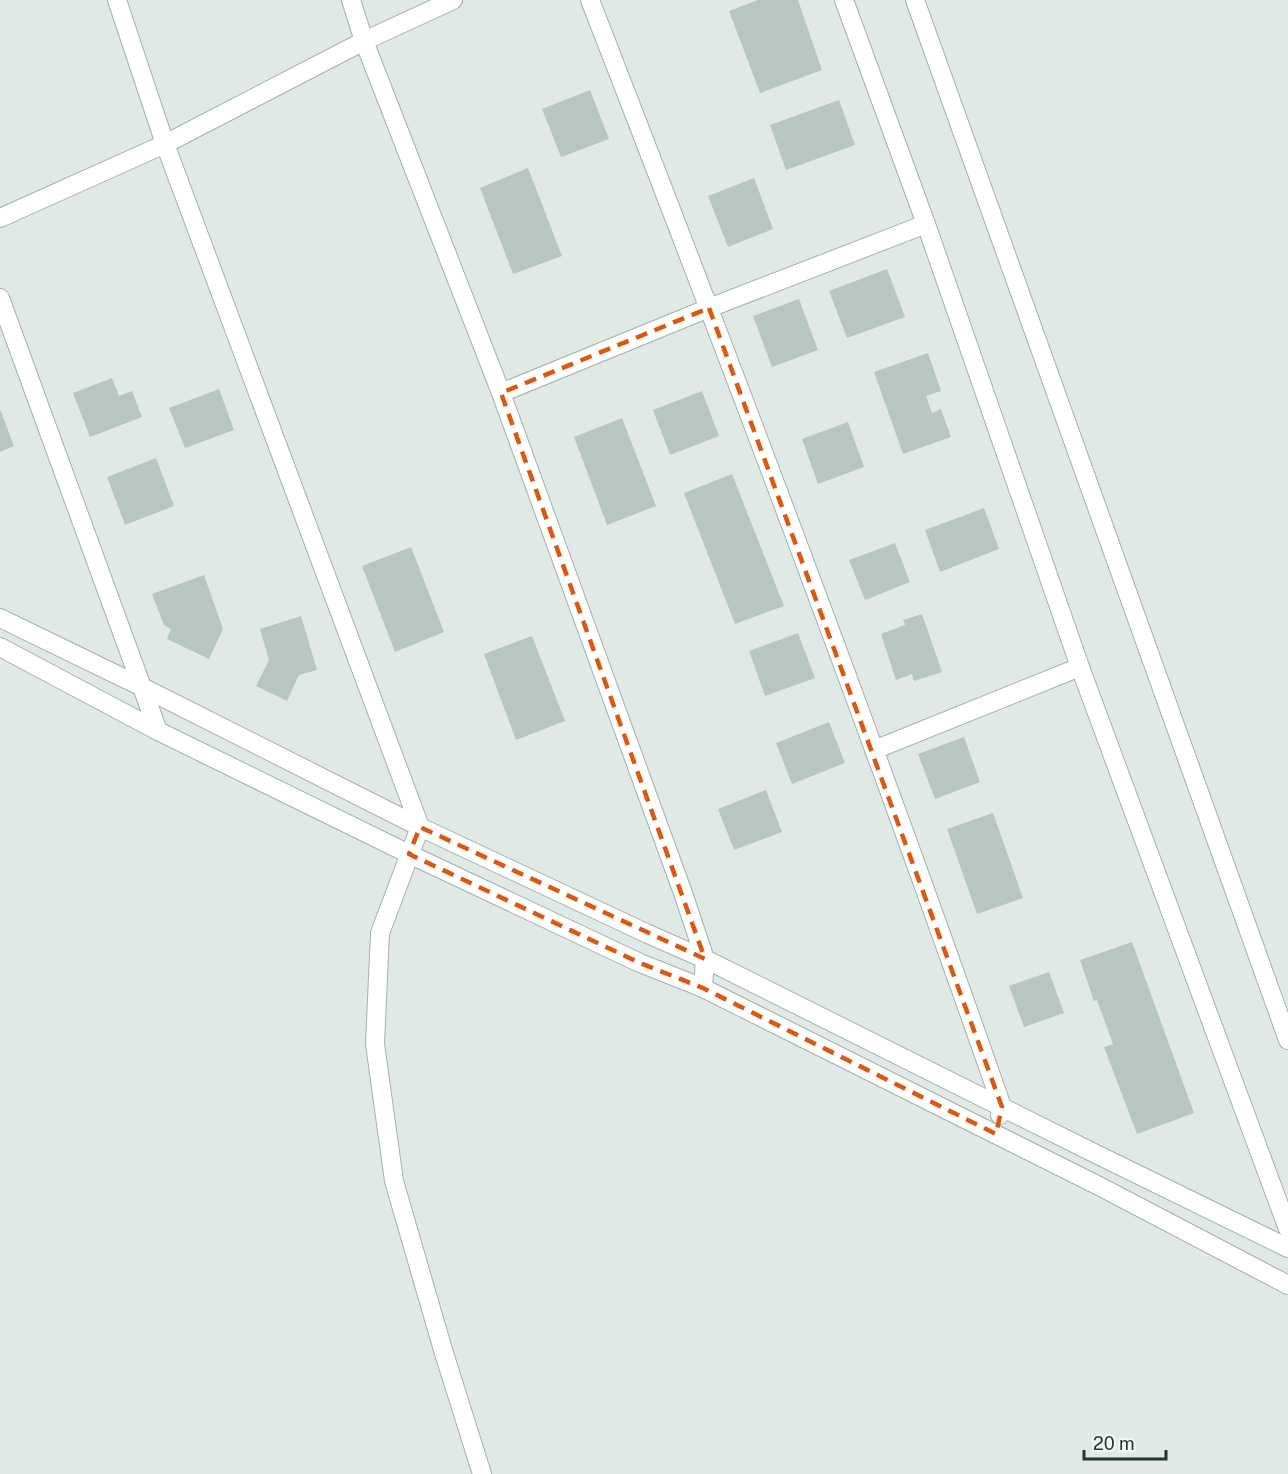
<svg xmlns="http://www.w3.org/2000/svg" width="1288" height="1474" font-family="'Public Sans',sans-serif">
<rect width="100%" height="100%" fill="#e0e9e6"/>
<!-- building -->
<g fill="#b8c6c2">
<path d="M 758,0 L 798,0 L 822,70 L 760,93 L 729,11 Z"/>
<path d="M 590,90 L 609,139 L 561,157 L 542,109 Z"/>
<path d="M 839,100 L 855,145 L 786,170 L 770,125 Z"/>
<path d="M 528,168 L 562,256 L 513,274 L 480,188 Z"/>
<path d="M 754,178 L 773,229 L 728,247 L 708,196 Z"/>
<path d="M 887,269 L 905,317 L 847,338 L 829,291 Z"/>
<path d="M 799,299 L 818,350 L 772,367 L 753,316 Z"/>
<path d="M 928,353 L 941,391 L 926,396 L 932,413 L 941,409 L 951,437 L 903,454 L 874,372 Z"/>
<path d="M 112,378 L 119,396 L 132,391 L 142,417 L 90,437 L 73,393 Z"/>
<path d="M 219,389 L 234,430 L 185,448 L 169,408 Z"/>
<path d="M 702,391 L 719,436 L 670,455 L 653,410 Z"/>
<path d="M 0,409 L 14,446 L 0,452 Z"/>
<path d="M 622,418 L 656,506 L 607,525 L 574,437 Z"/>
<path d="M 848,422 L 864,467 L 818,484 L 802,439 Z"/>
<path d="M 156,458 L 174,506 L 125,525 L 107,477 Z"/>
<path d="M 732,474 L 784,606 L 735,624 L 684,493 Z"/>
<path d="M 984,508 L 999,549 L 940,572 L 925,530 Z"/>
<path d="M 895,543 L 910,582 L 865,600 L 849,560 Z"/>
<path d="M 411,547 L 444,632 L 395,652 L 362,566 Z"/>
<path d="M 204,575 L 223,629 L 209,659 L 167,639 L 171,629 L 164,625 L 152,594 Z"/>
<path d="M 922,614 L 942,672 L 914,681 L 912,674 L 896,680 L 881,634 L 905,625 L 903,620 Z"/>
<path d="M 301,616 L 317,670 L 299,675 L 287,701 L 256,686 L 269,660 L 260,629 Z"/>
<path d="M 798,633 L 815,678 L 765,696 L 749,651 Z"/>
<path d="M 532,636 L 565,721 L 516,740 L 484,654 Z"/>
<path d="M 829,722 L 845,763 L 792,784 L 776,743 Z"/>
<path d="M 964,737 L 980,782 L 935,799 L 918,754 Z"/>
<path d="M 766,790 L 782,832 L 734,850 L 718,809 Z"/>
<path d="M 993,813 L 1023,898 L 977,914 L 947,829 Z"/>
<path d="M 1132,942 L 1194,1113 L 1137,1134 L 1104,1047 L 1113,1044 L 1097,1000 L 1094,1001 L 1080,960 Z"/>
<path d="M 1049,972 L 1064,1013 L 1024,1027 L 1009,986 Z"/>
</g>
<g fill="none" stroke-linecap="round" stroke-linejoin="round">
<defs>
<g id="minor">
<path d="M 117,0 L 165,144 L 420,827 L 380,933 L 375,1044 L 394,1181 L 443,1350 L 482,1474"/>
<path d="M 351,0 L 364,41 L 501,393 L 683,893 L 705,959 L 703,988"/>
<path d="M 590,0 C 732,365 871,731 1000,1101 L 1002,1107 L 1000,1115"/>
<path d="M 844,0 L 926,224 L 1080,667 L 1288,1229"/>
<path d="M 915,0 L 1288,1040"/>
<path d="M 0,218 L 165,144 L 364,41 L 453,0"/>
<path d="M 0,298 L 158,731"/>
<path d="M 501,393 L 709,308 L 926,224"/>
<path d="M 0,618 L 142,687 L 420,827 L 648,934 L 705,959 L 1096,1154 L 1288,1248"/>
<path d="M 0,647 L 158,731 L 409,854 L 640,963 L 703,988 L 1101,1187 L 1288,1285"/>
<path d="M 874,750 L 1080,667"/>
</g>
</defs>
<!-- minor casing -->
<use href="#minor" stroke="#a3b0ad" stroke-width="20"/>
<!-- minor -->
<use href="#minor" stroke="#fff" stroke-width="18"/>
</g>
<!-- marked area -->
<path fill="none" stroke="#de570e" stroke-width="4.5" stroke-dasharray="12 8" stroke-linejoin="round" d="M 709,308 L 1002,1107 L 996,1134 L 703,988 L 640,963 L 409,854 L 420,827 L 705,959 L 501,393 Z"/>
<!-- scale -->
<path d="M1084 1450v9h82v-9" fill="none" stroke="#223734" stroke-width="3"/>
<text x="1093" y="1450" font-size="18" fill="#223734" stroke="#f0f6f3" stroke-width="4.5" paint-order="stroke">20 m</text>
</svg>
